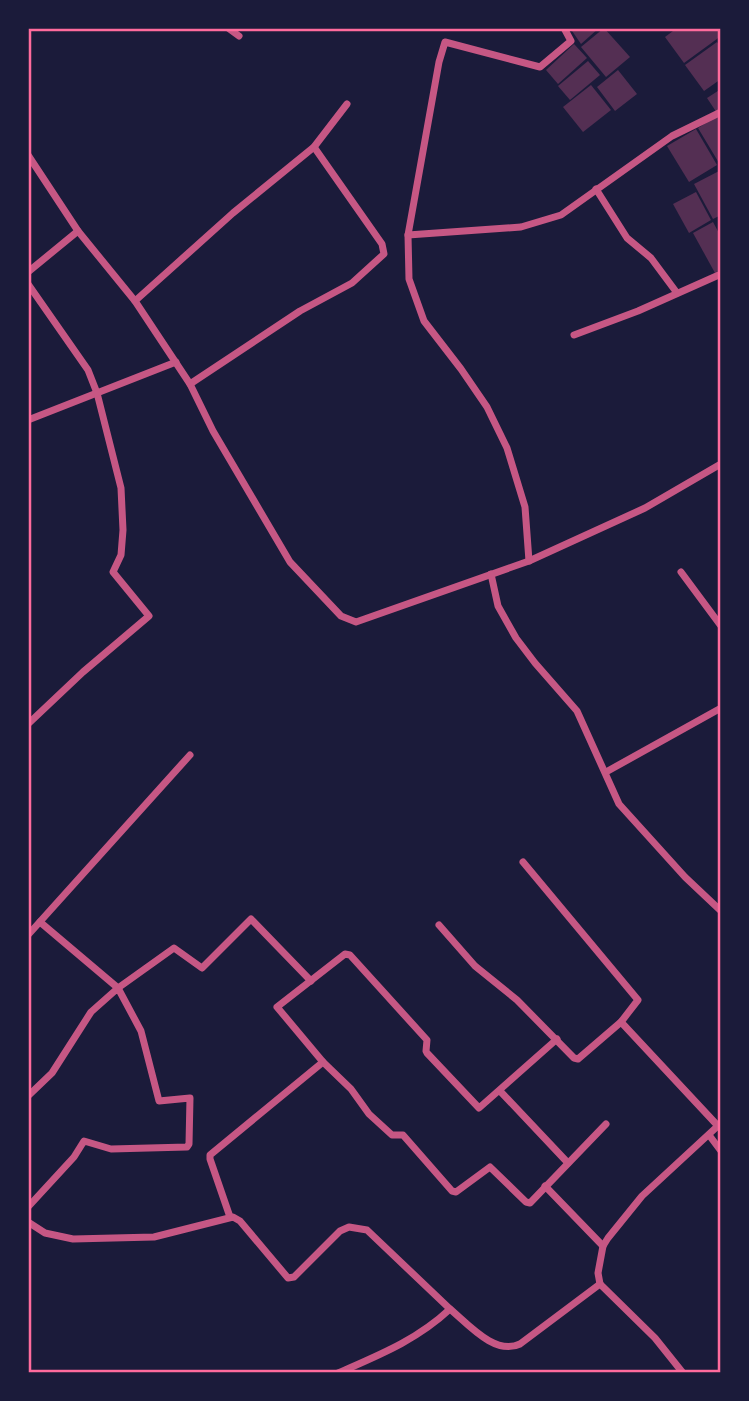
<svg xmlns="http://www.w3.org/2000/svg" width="749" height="1401" font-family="Roboto,sans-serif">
<rect width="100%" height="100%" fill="#1b1b3a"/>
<!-- building -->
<g fill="#542f53">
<path d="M 570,28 L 599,28 L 581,44 Z"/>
<path d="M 604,28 L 630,57 L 606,77 L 581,47 Z"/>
<path d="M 677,28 L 717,28 L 721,36 L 684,63 L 665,37 Z"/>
<path d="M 717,42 L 721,48 L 721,79 L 704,91 L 685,65 Z"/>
<path d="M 574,44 L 587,58 L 558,84 L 546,70 Z"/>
<path d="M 588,61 L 600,75 L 570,100 L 558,86 Z"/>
<path d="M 618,70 L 637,94 L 615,111 L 597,87 Z"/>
<path d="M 591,85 L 611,110 L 583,132 L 563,107 Z"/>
<path d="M 721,89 L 721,110 L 717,113 L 707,98 Z"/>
<path d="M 719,115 L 721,120 L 721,162 L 719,163 L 698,128 Z"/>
<path d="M 696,129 L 717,165 L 689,182 L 667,146 Z"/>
<path d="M 721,170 L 721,215 L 713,219 L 694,184 Z"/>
<path d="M 696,192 L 711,220 L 689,233 L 673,204 Z"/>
<path d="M 713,222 L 721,237 L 721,269 L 715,273 L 693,233 Z"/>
</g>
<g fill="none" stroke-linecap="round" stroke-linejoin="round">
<!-- minor -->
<g stroke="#c65784" stroke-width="7">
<path d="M 228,28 L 239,36"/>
<path d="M 28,155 L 78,231 L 135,301 L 190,384 L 213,431 L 290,562 L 341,616 L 356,622 L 529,561 L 645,508 L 719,465"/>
<path d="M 596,189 L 627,238 L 651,258 L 677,293"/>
<path d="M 408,235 L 521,227 L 561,215 L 672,136 L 721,112"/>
<path d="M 28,272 L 78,231"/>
<path d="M 28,284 L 88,370 L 97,393 L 121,488 L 123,530 L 121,555 L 113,572 L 149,616 L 83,672 L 28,724"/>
<path d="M 135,301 L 233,213 L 314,147 L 347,104"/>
<path d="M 574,335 L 638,311 L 721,274"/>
<path d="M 190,384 L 300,311 L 352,283 L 384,254 L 382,244 L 314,147"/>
<path d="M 28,420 L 176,362"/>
<path d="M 529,561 L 525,507 L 507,448 L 487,407 L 461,369 L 424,321 L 409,279 L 408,235 L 439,62 L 445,42 L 540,67 L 571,41 L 564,28"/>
<path d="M 681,572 L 721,626"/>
<path d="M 491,574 L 498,606 L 516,638 L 535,663 L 577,711 L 619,804 L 685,877 L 721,911"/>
<path d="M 606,772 L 721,708"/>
<path d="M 40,922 L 118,988 L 174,948 L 202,968 L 251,919 L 311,981"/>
<path d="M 439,925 L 475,966 L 517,1000 L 574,1058 L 578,1059 L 621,1022 L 638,1000 L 523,862"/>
<path d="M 28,935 L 190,755"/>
<path d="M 621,1022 L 718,1126"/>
<path d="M 323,1062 L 277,1007 L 345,954 L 350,955 L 427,1040 L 426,1051 L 427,1053 L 479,1108 L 557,1039"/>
<path d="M 500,1091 L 568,1163"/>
<path d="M 28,1096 L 52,1073 L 91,1012 L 118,988 L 141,1031 L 159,1101 L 190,1098 L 189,1144 L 187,1147 L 111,1149 L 84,1141 L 74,1157 L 28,1207"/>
<path d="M 709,1135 L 721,1151"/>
<path d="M 545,1186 L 603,1246"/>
<path d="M 230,1217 L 210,1159 L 210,1155 L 323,1062 L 351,1089 L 369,1114 L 392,1135 L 403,1135 L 452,1191 L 456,1192 L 490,1167 L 526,1202 L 530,1203 L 606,1124"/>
<path d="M 28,1222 L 45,1233 L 73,1239 L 154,1237 L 233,1217 L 240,1221 L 288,1278 L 294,1277 L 340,1231 L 349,1227 L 367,1230 L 450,1309 C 417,1340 379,1355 338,1373"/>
<path d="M 600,1284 L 598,1273 L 603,1246 L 608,1238 L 642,1196 L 721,1123"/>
<path d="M 600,1284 L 655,1338 L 683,1373"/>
<path d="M 450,1309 C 468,1324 495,1356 520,1344 L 600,1284"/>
</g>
</g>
<!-- border -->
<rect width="749" height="1401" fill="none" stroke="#1b1b3a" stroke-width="60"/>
<rect x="30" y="30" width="689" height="1341" fill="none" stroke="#ff6b9d" stroke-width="2.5"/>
</svg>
